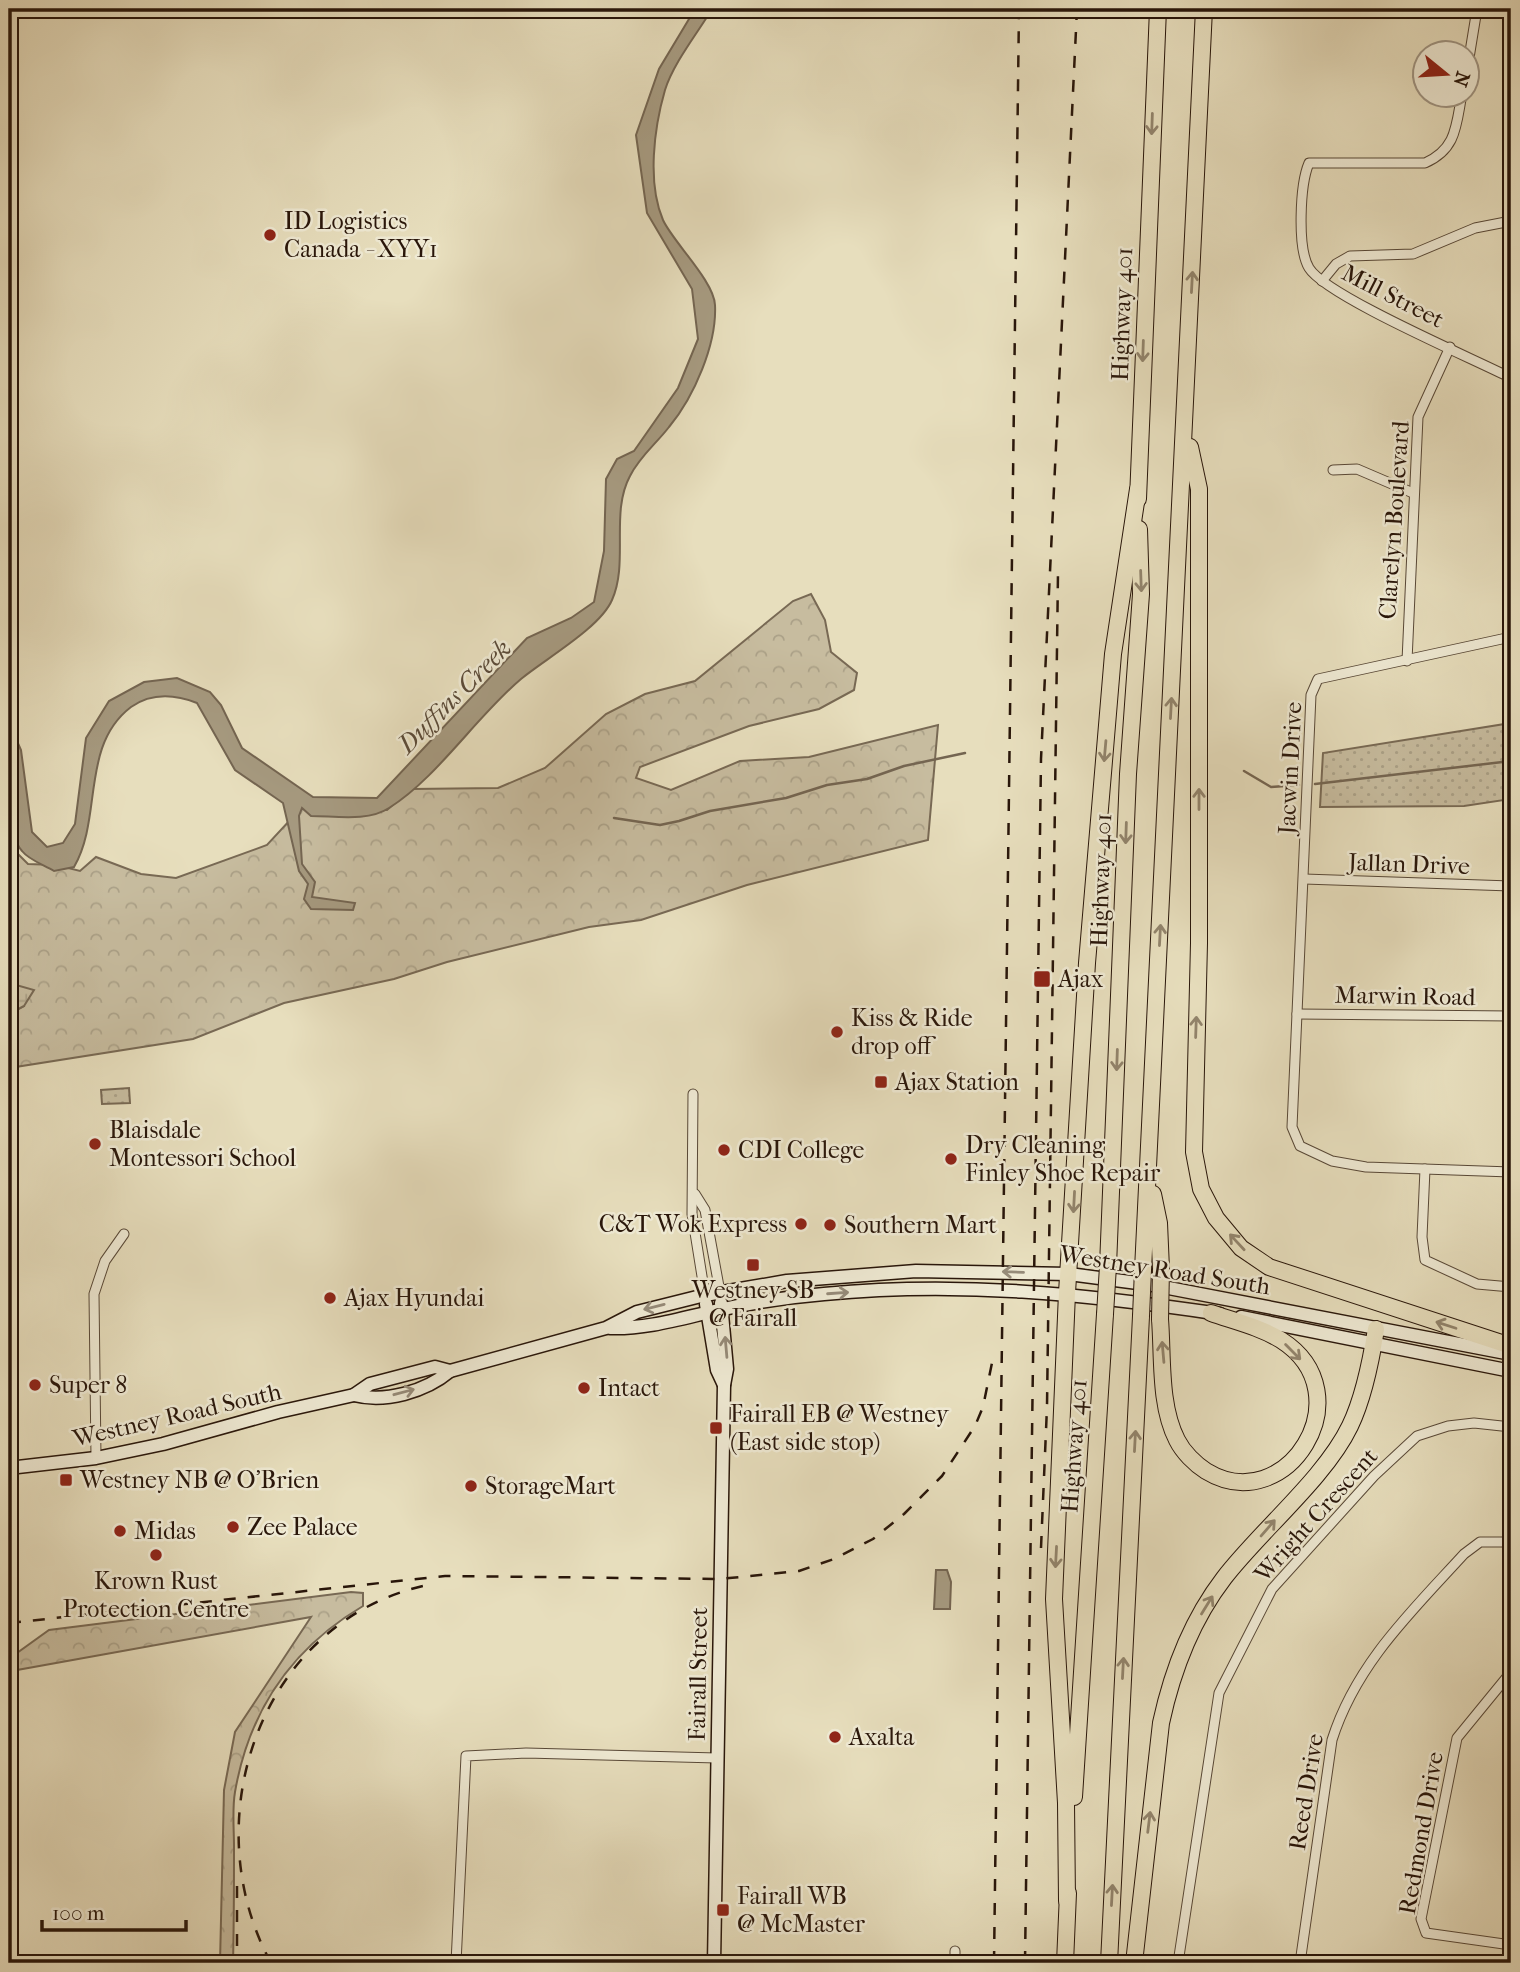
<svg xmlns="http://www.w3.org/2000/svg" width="1520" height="1972" font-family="'IM FELL French Canon',serif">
<defs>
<pattern id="forest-crowns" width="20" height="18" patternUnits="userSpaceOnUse" patternTransform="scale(1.75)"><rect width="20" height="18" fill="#c7bc9f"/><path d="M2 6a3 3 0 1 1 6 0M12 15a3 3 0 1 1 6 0" fill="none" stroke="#aba188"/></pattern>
<pattern id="wetland-marsh" width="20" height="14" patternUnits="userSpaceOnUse" patternTransform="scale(1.75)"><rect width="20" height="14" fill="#c7bc9f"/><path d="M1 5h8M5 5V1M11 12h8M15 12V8" fill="none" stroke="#aba188"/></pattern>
<pattern id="park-dots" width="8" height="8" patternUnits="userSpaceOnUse" patternTransform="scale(1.75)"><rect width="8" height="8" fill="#c7bc9f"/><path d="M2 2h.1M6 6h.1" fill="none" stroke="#aba188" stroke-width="1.8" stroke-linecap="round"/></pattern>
</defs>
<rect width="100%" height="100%" fill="#e7debd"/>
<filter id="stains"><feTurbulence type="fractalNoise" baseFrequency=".00286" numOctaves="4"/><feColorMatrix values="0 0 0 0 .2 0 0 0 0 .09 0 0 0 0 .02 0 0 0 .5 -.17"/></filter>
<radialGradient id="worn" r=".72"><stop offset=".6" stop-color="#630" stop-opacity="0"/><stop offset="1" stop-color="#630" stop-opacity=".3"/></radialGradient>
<!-- forest -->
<g fill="url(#forest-crowns)" stroke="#786954" stroke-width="2">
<path d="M 811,594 L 825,620 L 831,652 L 857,673 L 854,690 L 819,709 L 749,726 L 640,767 L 636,778 L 671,790 L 740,761 L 809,757 L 938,725 L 928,840 L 747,885 L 641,920 L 589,927 L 447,962 L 394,979 L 284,1003 L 193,1039 L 9,1068 L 9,1014 L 24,1006 L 16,983 L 9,983 L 9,824 L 9,845 L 28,864 L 56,865 L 80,871 L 96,857 L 141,874 L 176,878 L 267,845 L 303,806 L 387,810 L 411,789 L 498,788 L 545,768 L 606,714 L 645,694 L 695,681 L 793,601 Z"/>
<path d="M 351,1592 L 363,1593 L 363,1606 C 292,1648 249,1711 235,1792 C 232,1809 234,1829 234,1846 C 234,1885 234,1924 233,1963 L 220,1963 L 224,1790 L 235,1732 L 311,1617 L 17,1670 L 17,1653 L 49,1630 Z"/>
</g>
<!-- wetland -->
<path fill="url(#wetland-marsh)" stroke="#786954" stroke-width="2" d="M 9,983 L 34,990 L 24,1006 L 9,1014 Z"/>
<!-- park -->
<g fill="url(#park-dots)" stroke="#786954" stroke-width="2">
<path d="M 1511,723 L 1511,799 L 1464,806 L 1320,807 L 1323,753 Z"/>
<path d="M 129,1088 L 130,1103 L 102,1104 L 101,1090 Z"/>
</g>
<!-- water -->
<g fill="#a69a80" stroke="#746551" stroke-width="2">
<path d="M 695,9 L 733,9 L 707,17 C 693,39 673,65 665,90 C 654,128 647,183 663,220 C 673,242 714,281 715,305 C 717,344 694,397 669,427 C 656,444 640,456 630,476 C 610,513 629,562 612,600 C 600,628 545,659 521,679 C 476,717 437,778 389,808 C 368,822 335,816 311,816 L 302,808 L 299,816 L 302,864 L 315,882 L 312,897 L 355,903 L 353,910 L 311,909 L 304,899 L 308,884 L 299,871 L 283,803 L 235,770 L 197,703 C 174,694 151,693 131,707 C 80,746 103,817 74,867 L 54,871 C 44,865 29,860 22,851 C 1,827 9,754 9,723 L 21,750 L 32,832 L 47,847 L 63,843 L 75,824 L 86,738 L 109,701 L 144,682 L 177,678 L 210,692 L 221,705 L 242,748 L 313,797 L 377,798 L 527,638 L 571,618 L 594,602 L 604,551 L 606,479 L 617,459 L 634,451 L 678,388 L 698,339 L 692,289 L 647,213 L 636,135 L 659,69 Z"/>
<path d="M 936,1570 L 947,1570 L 951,1582 L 950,1609 L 934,1609 Z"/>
</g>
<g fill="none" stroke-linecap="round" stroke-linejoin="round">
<!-- stream -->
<g stroke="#746551" stroke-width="2.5">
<path d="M 1244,771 L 1271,787 L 1299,785"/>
<path d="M 1315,784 L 1511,761"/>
<path d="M 614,818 L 660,825 L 679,821 L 710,811 L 786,798 L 827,785 L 867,779 L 904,766 L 965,753"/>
</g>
<defs>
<g id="street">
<path d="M 1468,64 L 1477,9"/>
<path d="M 1462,94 C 1456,125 1457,149 1425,163 L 1309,163 C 1300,184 1297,248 1309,268 C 1326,296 1474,359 1511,378"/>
<path d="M 1322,281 L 1336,264 L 1350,256 L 1413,254 L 1475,228 L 1511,221"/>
<path d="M 1333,470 L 1357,469 L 1413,493"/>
<path d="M 1511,637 L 1318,679 L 1311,695 L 1292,1127 L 1300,1146 L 1332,1161 L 1366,1167 L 1511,1172"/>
<path d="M 1407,661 L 1418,417 L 1450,347"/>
<path d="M 1304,879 L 1511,886"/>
<path d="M 1297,1014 L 1511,1016"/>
<path d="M 693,1094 L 692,1214 L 705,1295"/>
<path d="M 1425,1169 L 1422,1237 L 1425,1260 L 1477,1284 L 1511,1287"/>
<path d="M 695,1194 L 705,1210 L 720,1292"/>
<path d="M 96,1458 L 94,1294 L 105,1261 L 124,1234"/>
<path d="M 1511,1672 L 1457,1738 L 1421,1919 L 1426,1933 L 1511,1945"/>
<path d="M 456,1963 L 466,1756 L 526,1753 L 717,1758"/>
<path d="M 955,1963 L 955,1951"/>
<path d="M 1178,1963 L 1219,1693 L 1272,1589 L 1374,1476 L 1417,1436 L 1448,1426 L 1474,1423 L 1511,1427"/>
<path d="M 1300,1963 L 1332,1740 C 1356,1664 1411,1612 1464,1554 L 1480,1542 L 1511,1542"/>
</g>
<g id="secondary">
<path d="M 706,1304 L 717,1370 L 724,1385"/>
<path d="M 1241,1317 L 1511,1371"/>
<path d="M 610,1328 C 646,1329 679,1319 714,1311 C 750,1303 787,1297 824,1294 C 960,1281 1085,1294 1220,1314"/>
<path d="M 354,1395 C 385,1403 425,1392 450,1371 L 606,1328 L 637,1312 L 705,1295 L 787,1281 L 916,1271 L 1069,1274 L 1153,1285 L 1511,1354"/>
<path d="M 9,1468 L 96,1458 L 163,1444 L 278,1412 L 354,1395 L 370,1384 L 435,1367 L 450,1371"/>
<path d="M 714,1963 L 724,1385 L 727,1369 L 721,1303"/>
</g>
<g id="highway">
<path d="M 1190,447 L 1199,489 L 1199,943 L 1194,1152 L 1201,1189 L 1216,1218 L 1241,1248 L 1269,1267 L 1511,1346"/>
<path d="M 1138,499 L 1158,9"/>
<path d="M 1153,1194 L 1159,1223 L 1161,1269"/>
<path d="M 1108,1266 L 1128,774 L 1141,594 L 1139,529"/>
<path d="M 1143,1270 L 1204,9"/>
<path d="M 1160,1319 C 1163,1357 1159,1405 1177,1440 C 1183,1452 1195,1464 1206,1471 C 1286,1520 1366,1394 1281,1340 C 1260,1327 1234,1321 1211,1313"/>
<path d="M 1074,1797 L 1105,1314"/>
<path d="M 1067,1901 L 1066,1803 L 1054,1599 L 1067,1293 L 1087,963 L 1113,654 L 1138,489"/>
<path d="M 1065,1963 L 1068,1893"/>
<path d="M 1109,1963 L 1141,1316"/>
<path d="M 1134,1963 L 1161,1723 C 1172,1672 1191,1621 1224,1578 C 1260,1531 1325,1478 1350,1426 C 1364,1397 1371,1361 1376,1329"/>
</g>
</defs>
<!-- street casing -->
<use href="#street" stroke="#584837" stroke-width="11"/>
<!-- secondary casing -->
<use href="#secondary" stroke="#29160a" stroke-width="15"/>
<!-- highway casing -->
<use href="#highway" stroke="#29160a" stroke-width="18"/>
<!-- street -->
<use href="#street" stroke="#efead4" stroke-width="9"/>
<!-- secondary -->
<use href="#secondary" stroke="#efead4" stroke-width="12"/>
<!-- highway -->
<use href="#highway" stroke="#e7debd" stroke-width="16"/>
<!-- rail -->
<g stroke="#29160a" stroke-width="2.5" stroke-dasharray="12 12" stroke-linecap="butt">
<path d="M 1041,1548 L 1047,1407 L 1058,572"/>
<path d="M 9,1623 L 445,1576 L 720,1579 L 799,1571 L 834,1559 L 873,1539 L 904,1514 L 942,1476 L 975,1426 L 983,1407 L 994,1353"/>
<path d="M 237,1886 L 237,1963"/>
<path d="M 271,1963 C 192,1818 262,1617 432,1584"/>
<path d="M 994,1963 L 1019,9"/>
<path d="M 1025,1963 L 1041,759 L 1077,9"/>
</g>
<defs>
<g id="highway-bridge">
<path d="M 1105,1314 L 1108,1266"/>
<path d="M 1141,1316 L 1143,1270"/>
<path d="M 1160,1319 L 1161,1269"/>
</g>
</defs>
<!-- highway-bridge casing -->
<use href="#highway-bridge" stroke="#29160a" stroke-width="18" stroke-linecap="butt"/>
<!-- highway-bridge -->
<use href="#highway-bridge" stroke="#e7debd" stroke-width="16"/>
</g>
<!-- one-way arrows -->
<defs><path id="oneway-shaft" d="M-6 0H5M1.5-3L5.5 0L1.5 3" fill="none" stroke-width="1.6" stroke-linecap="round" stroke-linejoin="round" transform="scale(1.75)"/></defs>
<g stroke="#92846c">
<use href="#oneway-shaft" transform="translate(1152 124) rotate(92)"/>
<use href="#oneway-shaft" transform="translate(1192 282) rotate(-87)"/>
<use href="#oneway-shaft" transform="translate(1143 351) rotate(92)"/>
<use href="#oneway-shaft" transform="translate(1141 581) rotate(88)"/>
<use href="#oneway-shaft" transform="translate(1171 708) rotate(-87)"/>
<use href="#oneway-shaft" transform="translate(1105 751) rotate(95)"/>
<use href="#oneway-shaft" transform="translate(1199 799) rotate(-90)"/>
<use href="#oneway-shaft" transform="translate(1126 833) rotate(92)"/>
<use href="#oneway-shaft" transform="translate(1160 935) rotate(-87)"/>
<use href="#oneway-shaft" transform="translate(1196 1027) rotate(-88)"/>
<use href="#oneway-shaft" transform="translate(1117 1060) rotate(92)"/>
<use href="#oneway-shaft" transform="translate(1074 1202) rotate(93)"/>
<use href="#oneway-shaft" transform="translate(1237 1242) rotate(-133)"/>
<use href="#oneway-shaft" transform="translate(1446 1325) rotate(-162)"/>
<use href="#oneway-shaft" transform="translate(1163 1352) rotate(-95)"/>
<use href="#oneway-shaft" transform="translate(1293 1352) rotate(45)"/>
<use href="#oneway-shaft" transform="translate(1135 1441) rotate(-87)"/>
<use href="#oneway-shaft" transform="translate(1268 1528) rotate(-49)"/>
<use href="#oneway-shaft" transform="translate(1056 1557) rotate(93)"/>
<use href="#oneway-shaft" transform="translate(1207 1605) rotate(-58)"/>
<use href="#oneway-shaft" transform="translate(1123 1668) rotate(-87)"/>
<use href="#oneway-shaft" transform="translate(1149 1822) rotate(-83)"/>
<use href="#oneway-shaft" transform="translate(1112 1895) rotate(-87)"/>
</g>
<g stroke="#968b79">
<use href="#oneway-shaft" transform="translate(1013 1272) rotate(-178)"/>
<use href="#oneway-shaft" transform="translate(838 1293) rotate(-4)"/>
<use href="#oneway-shaft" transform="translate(654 1307) rotate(166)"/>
<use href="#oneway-shaft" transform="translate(726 1347) rotate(-95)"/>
<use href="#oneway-shaft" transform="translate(404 1392) rotate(-15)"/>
</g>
<!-- markers -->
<g fill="#8f2418" stroke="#efead4" stroke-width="2.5">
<circle cx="270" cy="235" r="7"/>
<rect x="1033" y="970" width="18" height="18" rx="3.5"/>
<circle cx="837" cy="1032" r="7"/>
<rect x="874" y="1075" width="14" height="14" rx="3.5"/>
<circle cx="95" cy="1144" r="7"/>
<circle cx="724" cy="1150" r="7"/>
<circle cx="951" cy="1159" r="7"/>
<circle cx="801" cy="1224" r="7"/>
<circle cx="830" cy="1225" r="7"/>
<rect x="746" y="1258" width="14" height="14" rx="3.5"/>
<circle cx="330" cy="1298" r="7"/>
<circle cx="35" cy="1385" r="7"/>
<circle cx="584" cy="1388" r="7"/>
<rect x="709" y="1421" width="14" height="14" rx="3.5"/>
<rect x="59" y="1473" width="14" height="14" rx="3.5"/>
<circle cx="471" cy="1486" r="7"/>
<circle cx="233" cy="1527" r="7"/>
<circle cx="120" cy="1531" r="7"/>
<circle cx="156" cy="1555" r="7"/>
<circle cx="835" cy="1737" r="7"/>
<rect x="716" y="1903" width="14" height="14" rx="3.5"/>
</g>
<g text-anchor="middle" stroke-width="5" stroke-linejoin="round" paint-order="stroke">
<!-- poi labels -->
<g font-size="24" fill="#29160a" stroke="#efead4" text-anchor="start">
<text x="284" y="229">ID Logistics<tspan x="284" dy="28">Canada - XYY1</tspan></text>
<text x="1058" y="987">Ajax</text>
<text x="851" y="1026">Kiss &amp; Ride<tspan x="851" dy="28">drop off</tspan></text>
<text x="895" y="1090">Ajax Station</text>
<text x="109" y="1138">Blaisdale<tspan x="109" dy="28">Montessori School</tspan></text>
<text x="965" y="1153">Dry Cleaning<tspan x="965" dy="28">Finley Shoe Repair</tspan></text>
<text x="738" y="1158">CDI College</text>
<text x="787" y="1232" text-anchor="end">C&amp;T Wok Express</text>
<text x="844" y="1233">Southern Mart</text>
<text x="753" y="1298" text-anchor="middle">Westney SB<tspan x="753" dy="28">@ Fairall</tspan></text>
<text x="344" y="1306">Ajax Hyundai</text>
<text x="49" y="1393">Super 8</text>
<text x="598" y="1396">Intact</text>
<text x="730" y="1422">Fairall EB @ Westney<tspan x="730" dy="28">(East side stop)</tspan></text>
<text x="80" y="1488">Westney NB @ O'Brien</text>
<text x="485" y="1494">StorageMart</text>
<text x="247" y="1535">Zee Palace</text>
<text x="134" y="1539">Midas</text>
<text x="156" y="1589" text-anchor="middle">Krown Rust<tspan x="156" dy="28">Protection Centre</tspan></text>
<text x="849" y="1745">Axalta</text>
<text x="737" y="1904">Fairall WB<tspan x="737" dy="28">@ McMaster</tspan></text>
</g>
<!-- street labels -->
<g font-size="24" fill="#29160a" stroke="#efead4">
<text transform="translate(1393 296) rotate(27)" y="8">Mill Street</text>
<text transform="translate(1122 314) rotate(-88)" y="8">Highway 401</text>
<text transform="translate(1394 520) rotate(-86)" y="8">Clarelyn Boulevard</text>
<text transform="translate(1290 768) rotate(-87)" y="8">Jacwin Drive</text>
<text transform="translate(1409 864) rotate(2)" y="8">Jallan Drive</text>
<text transform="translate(1101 880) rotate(-88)" y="8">Highway 401</text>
<text transform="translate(1405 996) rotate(1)" y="8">Marwin Road</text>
<text transform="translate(1165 1270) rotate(9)" y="8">Westney Road South</text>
<text transform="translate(177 1415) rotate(-13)" y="8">Westney Road South</text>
<text transform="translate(1074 1446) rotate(-86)" y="8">Highway 401</text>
<text transform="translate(1316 1515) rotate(-48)" y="8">Wright Crescent</text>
<text transform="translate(698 1674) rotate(-89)" y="8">Fairall Street</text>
<text transform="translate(1306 1792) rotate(-81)" y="8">Reed Drive</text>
<text transform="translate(1421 1833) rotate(-80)" y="8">Redmond Drive</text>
</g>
<!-- water labels -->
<g font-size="26" font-style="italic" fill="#5b4b39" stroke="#efead4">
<text transform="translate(454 696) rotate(-45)" y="9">Duffins Creek</text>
</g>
</g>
<!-- margin -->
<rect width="1520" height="1972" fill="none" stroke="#e7debd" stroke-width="35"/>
<rect x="10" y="10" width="1499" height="1951" fill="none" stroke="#29160a" stroke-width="3.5"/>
<rect x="18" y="18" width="1485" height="1937" fill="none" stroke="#29160a" stroke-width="2"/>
<!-- north arrow -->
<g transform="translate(1446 74) rotate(108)"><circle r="33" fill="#efead4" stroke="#a09583" stroke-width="2"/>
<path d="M0-5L12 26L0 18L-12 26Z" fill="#8f2418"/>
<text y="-10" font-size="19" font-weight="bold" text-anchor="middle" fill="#29160a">N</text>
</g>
<!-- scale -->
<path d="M42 1920v10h144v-10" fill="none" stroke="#29160a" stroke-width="3.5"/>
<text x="52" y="1920" font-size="21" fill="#29160a" stroke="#efead4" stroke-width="5" paint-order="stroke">100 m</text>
<rect width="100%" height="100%" filter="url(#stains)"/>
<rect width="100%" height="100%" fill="url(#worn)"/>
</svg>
